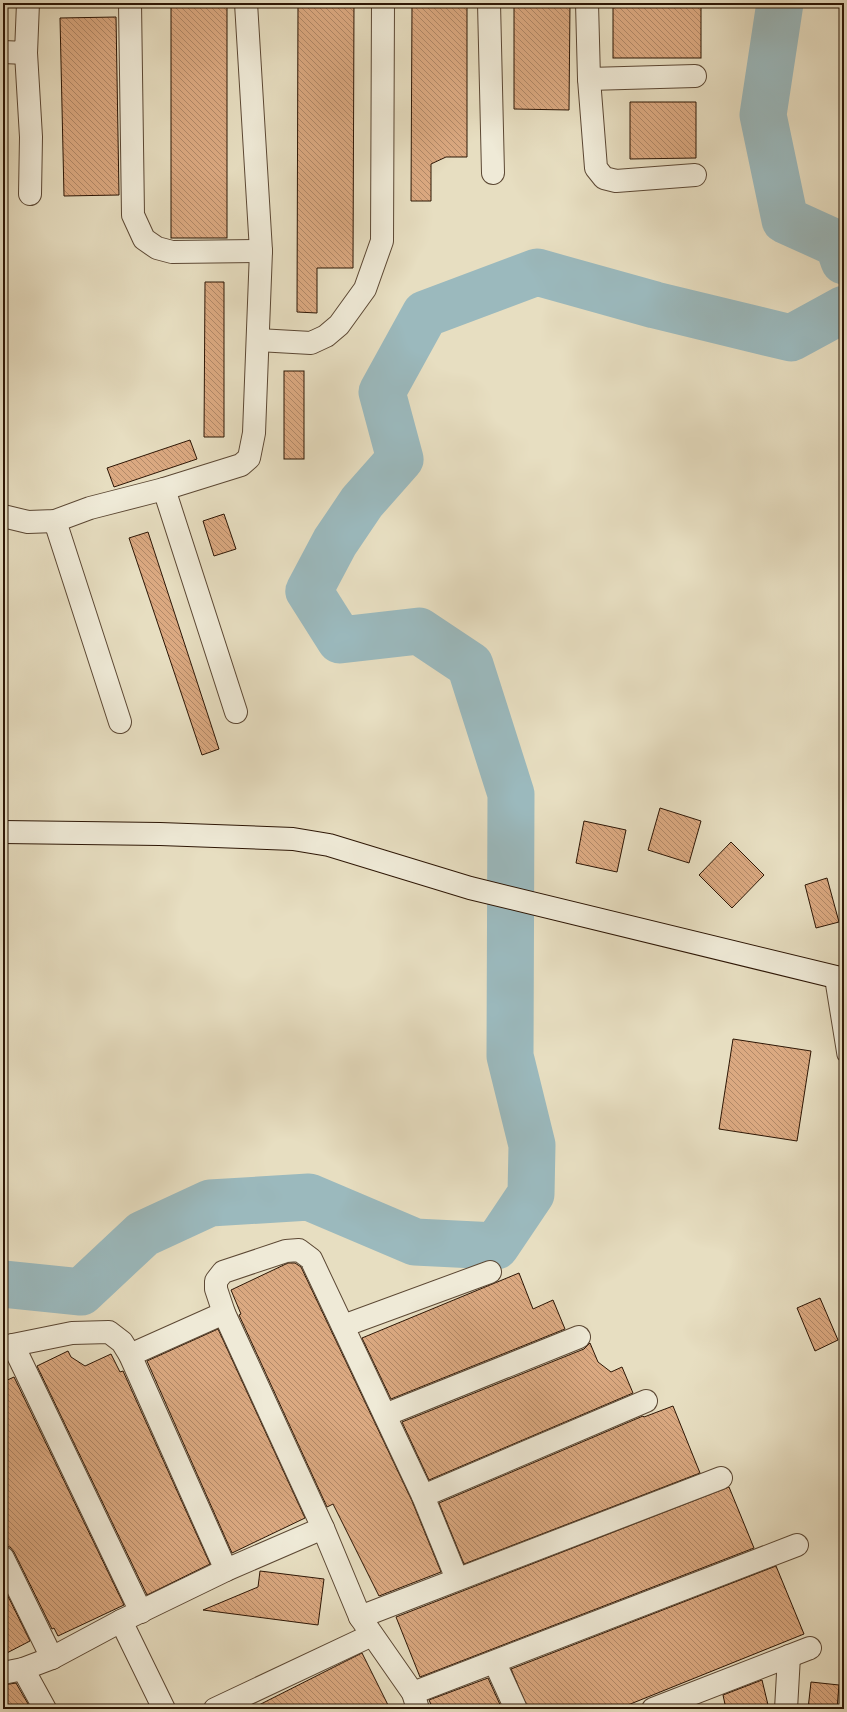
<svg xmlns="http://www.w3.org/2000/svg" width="847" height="1712" font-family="'Gentium Book Plus',serif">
<defs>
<pattern id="building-back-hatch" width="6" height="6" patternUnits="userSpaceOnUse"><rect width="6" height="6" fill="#dba981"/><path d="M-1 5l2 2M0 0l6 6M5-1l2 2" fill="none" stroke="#b28968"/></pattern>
</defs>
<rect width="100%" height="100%" fill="#e7dec1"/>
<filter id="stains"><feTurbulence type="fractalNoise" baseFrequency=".005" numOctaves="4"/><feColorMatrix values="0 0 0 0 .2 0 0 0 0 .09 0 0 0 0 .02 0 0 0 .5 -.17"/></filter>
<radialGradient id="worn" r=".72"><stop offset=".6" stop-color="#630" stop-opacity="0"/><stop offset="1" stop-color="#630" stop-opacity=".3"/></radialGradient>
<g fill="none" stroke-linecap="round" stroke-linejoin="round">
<!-- river -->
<g stroke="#9bb9bd" stroke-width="47">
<path d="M 780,3 L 763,115 L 785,220 L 838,244 L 844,261"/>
<path d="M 3,1284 L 81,1292 L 143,1234 L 210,1203 L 309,1197 L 415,1242 L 496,1246 L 531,1194 L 532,1145 L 510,1056 L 511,794 L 470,665 L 419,631 L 340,640 L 309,591 L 335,542 L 362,502 L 400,459 L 382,392 L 425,314 L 537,272 L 655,305 L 791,338 L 844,309"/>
</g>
</g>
<!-- building -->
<g fill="url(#building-back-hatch)" stroke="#2d1605">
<rect x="171" y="3" width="56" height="235"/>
<path d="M 298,3 L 354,3 L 353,268 L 317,268 L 317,313 L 297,312 Z"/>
<path d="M 412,3 L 467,3 L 467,157 L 446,157 L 431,164 L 431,201 L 411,201 Z"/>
<path d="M 514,3 L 570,3 L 569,110 L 514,109 Z"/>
<rect x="613" y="3" width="88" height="55"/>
<path d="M 116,17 L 119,195 L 64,196 L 60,18 Z"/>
<path d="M 630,102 L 696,102 L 696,158 L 630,159 Z"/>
<path d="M 205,282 L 224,282 L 224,437 L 204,437 Z"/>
<rect x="284" y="371" width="20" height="88"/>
<path d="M 190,440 L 197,459 L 114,487 L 107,468 Z"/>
<path d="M 224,514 L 236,549 L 214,556 L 203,521 Z"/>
<path d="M 148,532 L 219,749 L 202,755 L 129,538 Z"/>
<path d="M 660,808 L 701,821 L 689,863 L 648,850 Z"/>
<path d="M 584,821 L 626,830 L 617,872 L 576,863 Z"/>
<path d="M 731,842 L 764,875 L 732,908 L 699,875 Z"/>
<path d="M 827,878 L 839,922 L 816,928 L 805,885 Z"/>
<path d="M 733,1039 L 811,1051 L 797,1141 L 719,1129 Z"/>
<path d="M 288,1263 L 295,1263 L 301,1267 L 412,1501 L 441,1572 L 379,1596 L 333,1504 L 327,1507 L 239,1315 L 241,1314 L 231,1290 Z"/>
<path d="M 519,1273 L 533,1309 L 553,1300 L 565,1329 L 391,1399 L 362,1338 Z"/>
<path d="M 820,1298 L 838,1340 L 815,1351 L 797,1308 Z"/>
<path d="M 218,1329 L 305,1518 L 232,1553 L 147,1361 Z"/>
<path d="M 590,1343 L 598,1362 L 611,1372 L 622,1367 L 633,1393 L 429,1480 L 402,1422 L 584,1349 Z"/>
<path d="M 68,1351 L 71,1357 L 85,1366 L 111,1354 L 120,1372 L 123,1371 L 210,1564 L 147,1595 L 37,1366 Z"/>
<path d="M 14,1377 L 124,1605 L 58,1636 L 54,1628 L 52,1629 L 14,1552 L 10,1547 L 3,1546 L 3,1382 Z"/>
<path d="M 673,1406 L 700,1473 L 464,1564 L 439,1503 L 643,1416 L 644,1417 Z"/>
<path d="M 729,1487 L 754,1548 L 420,1677 L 396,1617 Z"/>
<path d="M 776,1566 L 804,1634 L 618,1709 L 528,1709 L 511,1669 Z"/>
<path d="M 260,1571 L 324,1579 L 318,1625 L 203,1610 L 258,1587 Z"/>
<path d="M 3,1586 L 30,1641 L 3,1655 L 6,1660 L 3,1660 Z"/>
<path d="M 362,1653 L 390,1709 L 251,1709 L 344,1662 Z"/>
<path d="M 488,1678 L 502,1709 L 433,1709 L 429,1700 Z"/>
<path d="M 762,1680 L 769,1709 L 726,1709 L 723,1695 Z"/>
<path d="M 811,1682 L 839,1685 L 837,1709 L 808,1709 Z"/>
<path d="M 16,1683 L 31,1709 L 3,1709 L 3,1685 Z"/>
</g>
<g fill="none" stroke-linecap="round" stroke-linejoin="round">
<defs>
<path id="lane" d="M 831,975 L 844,1055"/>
<g id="street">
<path d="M 130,3 L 133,215 L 144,239 L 157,248 L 172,252 L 261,251"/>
<path d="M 489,3 L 493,173"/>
<path d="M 587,3 L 589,79 L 596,168 L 604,178 L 616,181 L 695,175"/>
<path d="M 3,52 L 26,53 L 28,3"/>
<path d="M 26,53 L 31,137 L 30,194"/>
<path d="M 589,79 L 695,76"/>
<path d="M 258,340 L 311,343 L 326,336 L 339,325 L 365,289 L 382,241 L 383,3"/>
<path d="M 164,489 L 236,712"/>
<path d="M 3,516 L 28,522 L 55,521 L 90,508 L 164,489 L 241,465 L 249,458 L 254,433 L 261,251 L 246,3"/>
<path d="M 55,521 L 120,722"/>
<path d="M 343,1326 L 490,1272"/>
<path d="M 13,1345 L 141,1612"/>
<path d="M 3,1347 L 72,1333 L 109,1332 L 122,1342 L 130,1355 L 226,1570"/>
<path d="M 130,1355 L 224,1313"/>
<path d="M 385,1415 L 579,1337"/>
<path d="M 423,1496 L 646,1401"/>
<path d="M 3,1558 L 52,1658"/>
<path d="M 360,1617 L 721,1478"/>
<path d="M 121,1621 L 164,1709"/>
<path d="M 495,1663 L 516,1709"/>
<path d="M 23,1669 L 45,1709"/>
<path d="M 3,1673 L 23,1669 L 52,1658 L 121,1621 L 226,1570 L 323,1528"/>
<path d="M 413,1693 L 797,1545"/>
<path d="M 215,1709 L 372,1635"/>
<path d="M 418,1709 L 413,1693 L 360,1617 L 323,1528 L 224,1313 L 216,1289 L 216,1281 L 223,1272 L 286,1251 L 299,1250 L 311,1259 L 423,1496 L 457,1579"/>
<path d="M 653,1709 L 810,1648"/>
<path d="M 786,1709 L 789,1656"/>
</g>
<path id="secondary" d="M 3,832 L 160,834 L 293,839 L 329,845 L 470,888 L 844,979"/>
</defs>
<!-- lane casing -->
<use href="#lane" stroke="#5c4834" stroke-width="15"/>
<!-- street casing -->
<use href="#street" stroke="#5c4834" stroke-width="24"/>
<!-- secondary casing -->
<use href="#secondary" stroke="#2d1605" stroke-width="24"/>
<!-- lane -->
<use href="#lane" stroke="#efead7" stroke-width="13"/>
<!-- street -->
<use href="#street" stroke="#efead7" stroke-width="22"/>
<!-- secondary -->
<use href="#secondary" stroke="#efead7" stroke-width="22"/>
</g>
<!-- margin -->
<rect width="847" height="1712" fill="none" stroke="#e7dec1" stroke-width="16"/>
<rect x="4" y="4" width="839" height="1704" fill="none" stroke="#2d1605" stroke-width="2"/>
<rect x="8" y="8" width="831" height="1696" fill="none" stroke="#2d1605"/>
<rect width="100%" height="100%" filter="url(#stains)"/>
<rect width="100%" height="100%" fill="url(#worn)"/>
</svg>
